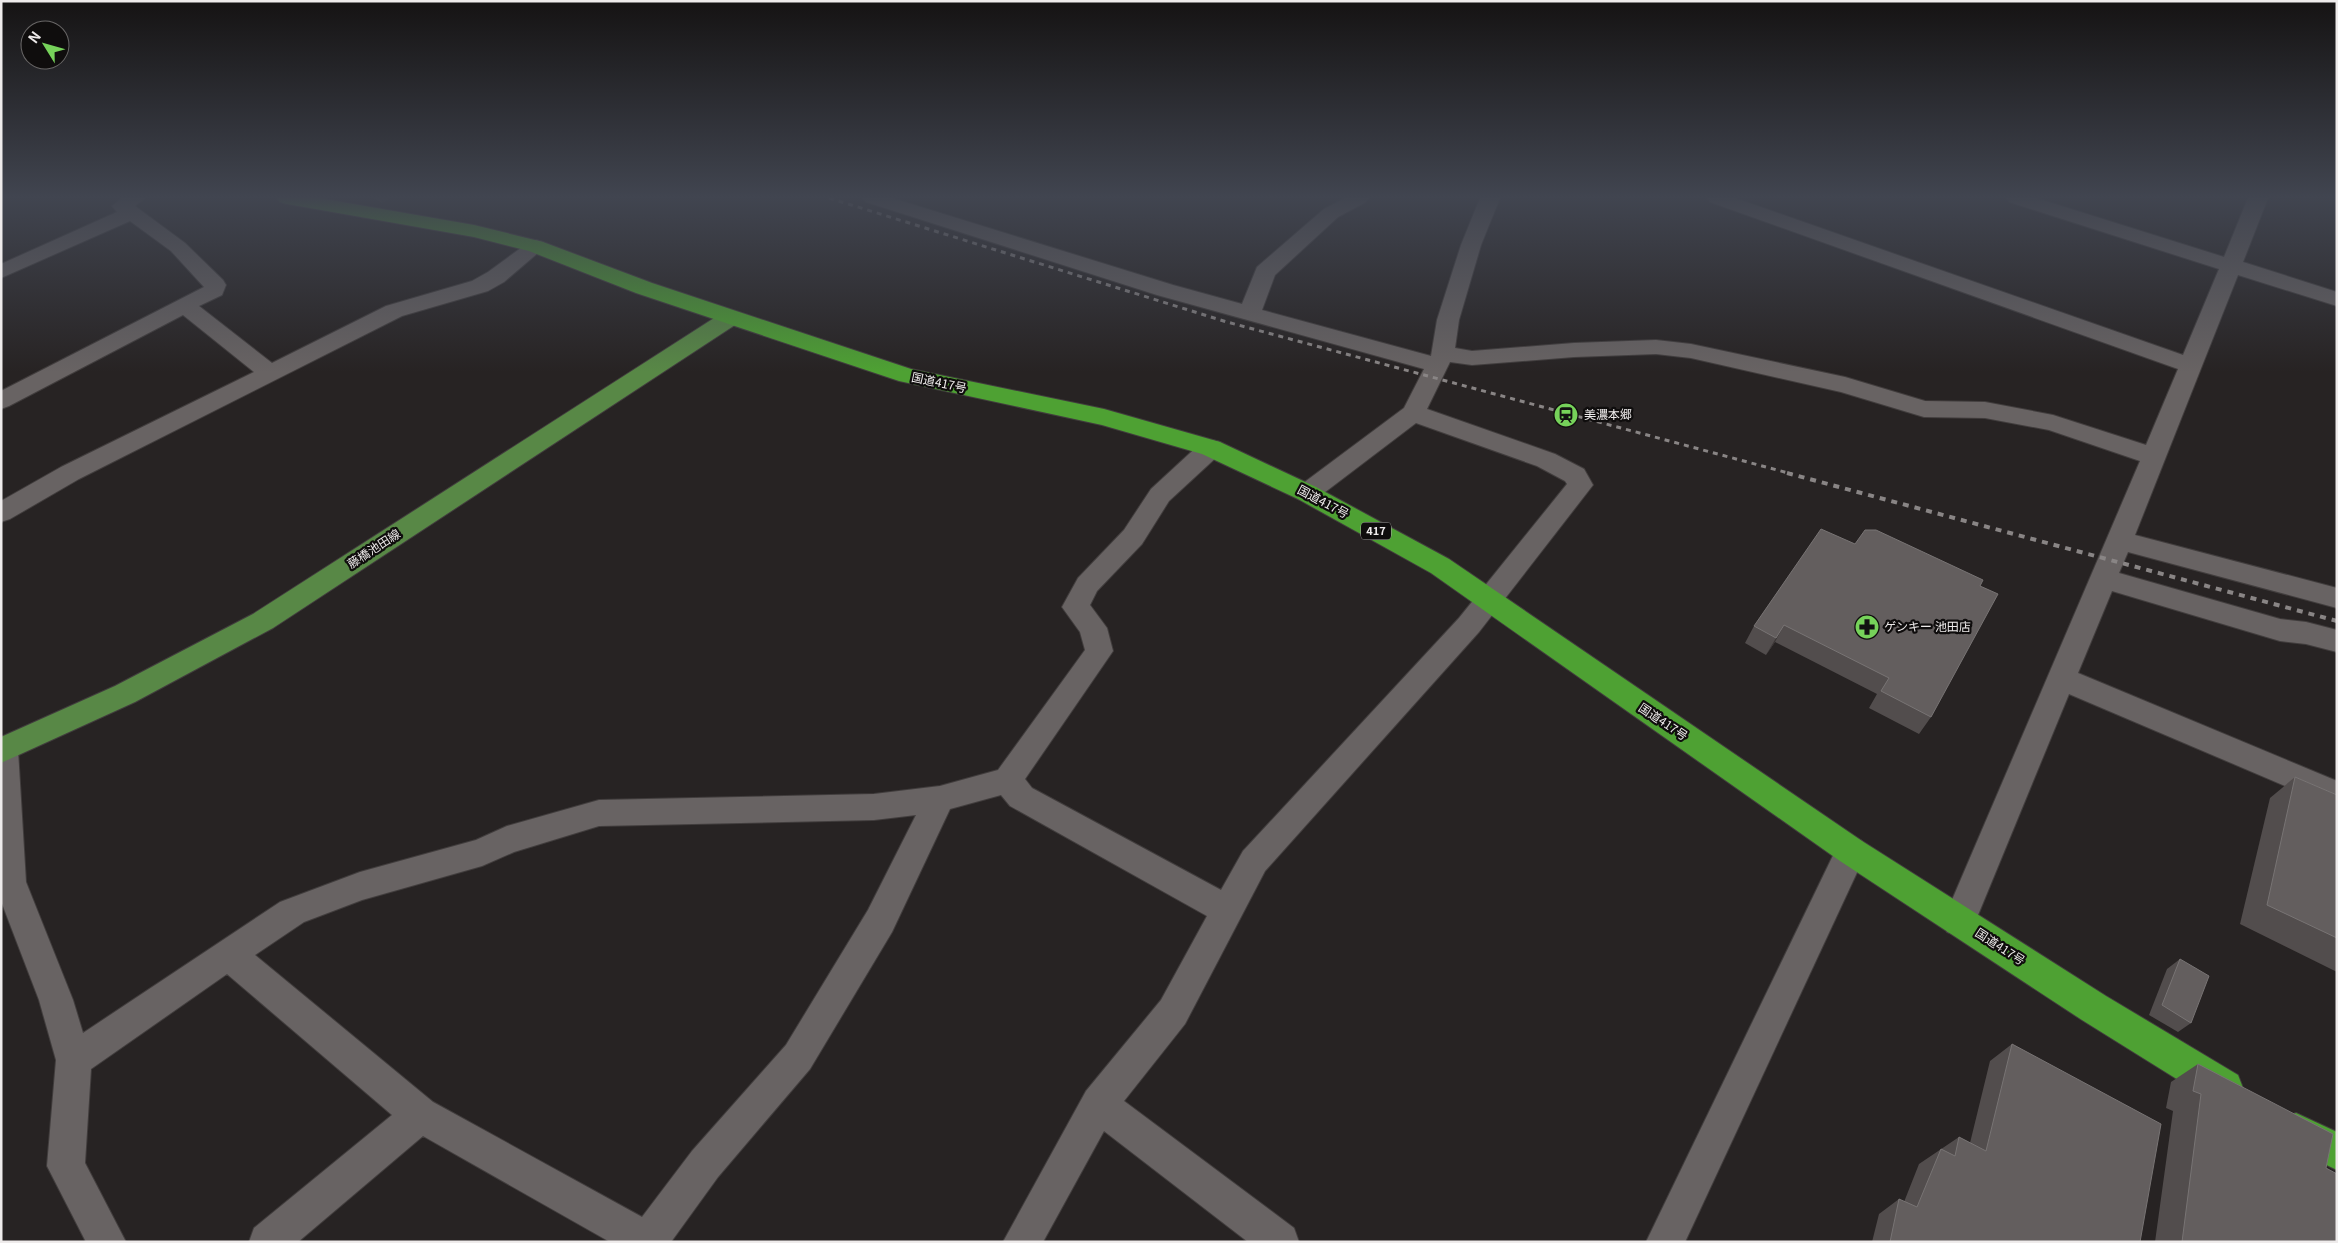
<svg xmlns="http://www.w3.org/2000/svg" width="2338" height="1243" font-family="Georgia,'Noto Sans JP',serif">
<rect width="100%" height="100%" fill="#272323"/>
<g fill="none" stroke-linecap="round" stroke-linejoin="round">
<defs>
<g id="minor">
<path d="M 122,198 L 145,198 L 135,206 L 185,243 L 223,280 L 226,285 L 222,295 L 199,306 L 272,363 L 386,306 L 472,281 L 488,272 L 529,242 L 536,240 L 543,242 L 546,246 L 504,282 L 488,291 L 402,316 L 79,479 L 10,519 L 1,522 L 1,501 L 61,467 L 254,372 L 183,315 L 9,406 L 1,409 L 1,391 L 204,287 L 171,251 L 130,221 L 1,278 L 1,264 L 117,212 L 112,206 Z"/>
<path d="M 863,198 L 892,198 L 1173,285 L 1242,304 L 1257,267 L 1324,209 L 1345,198 L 1369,198 L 1366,202 L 1338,217 L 1275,275 L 1262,310 L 1431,356 L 1437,320 L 1461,245 L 1480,198 L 1500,198 L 1481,245 L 1459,320 L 1455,348 L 1472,351 L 1574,343 L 1656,340 L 1691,344 L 1845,377 L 1925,401 L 1985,402 L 2053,415 L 2146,445 L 2178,369 L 1710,202 L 1707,198 L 1735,198 L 2183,355 L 2219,269 L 2009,202 L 2006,198 L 2036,198 L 2224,257 L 2248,198 L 2268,198 L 2243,262 L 2337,292 L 2337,306 L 2238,275 L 2135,535 L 2337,588 L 2337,608 L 2128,552 L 2119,573 L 2280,619 L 2306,622 L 2337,630 L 2337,652 L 2306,644 L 2280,641 L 2112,591 L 2078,673 L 2337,781 L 2337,808 L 2069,694 L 1971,932 L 1959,936 L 1947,932 L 1943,921 L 2140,461 L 2049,430 L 1985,418 L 1924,417 L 1841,392 L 1691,358 L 1656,354 L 1574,357 L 1472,365 L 1450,362 L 1427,409 L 1555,454 L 1584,469 L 1593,485 L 1479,632 L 1265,871 L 1185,1024 L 1124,1101 L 1294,1228 L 1299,1242 L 1248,1242 L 1104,1131 L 1043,1242 L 1003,1242 L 1086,1091 L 1161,1000 L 1207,916 L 1010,806 L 1001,795 L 950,809 L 892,932 L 810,1069 L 718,1177 L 671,1242 L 610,1242 L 423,1136 L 298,1242 L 249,1242 L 254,1228 L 392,1115 L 227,974 L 91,1069 L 85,1163 L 126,1242 L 86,1242 L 47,1166 L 56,1060 L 39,1000 L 1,901 L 1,738 L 14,741 L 18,750 L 26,882 L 73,1000 L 83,1033 L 280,902 L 360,872 L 476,840 L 507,826 L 599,800 L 874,794 L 940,786 L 998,770 L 1085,650 L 1080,632 L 1062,607 L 1078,578 L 1124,530 L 1151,489 L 1202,442 L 1211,440 L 1220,442 L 1223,448 L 1220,454 L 1169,501 L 1142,544 L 1097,591 L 1090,605 L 1107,628 L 1113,651 L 1025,779 L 1032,788 L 1221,890 L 1243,851 L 1459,618 L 1567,484 L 1565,481 L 1537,466 L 1416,423 L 1316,499 L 1307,502 L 1298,499 L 1294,493 L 1298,487 L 1404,408 L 1424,369 L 1157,295 L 866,202 ZM 916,815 L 868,910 L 786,1045 L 692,1151 L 642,1217 L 433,1102 L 255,955 L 304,922 L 362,900 L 482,866 L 514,852 L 599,826 L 874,820 Z"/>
<path d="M 1851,837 L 1862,841 L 1867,851 L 1685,1242 L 1646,1242 L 1840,841 Z"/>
</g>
<path id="major" d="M 730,311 L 738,313 L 741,318 L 738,323 L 273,628 L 135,702 L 1,763 L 1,737 L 115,686 L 253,614 L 722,313 Z"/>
<g id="highway">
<path d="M 277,198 L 319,198 L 474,225 L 543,242 L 652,283 L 911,369 L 1104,409 L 1220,442 L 1316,487 L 1449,559 L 1862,841 L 2106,996 L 2238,1075 L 2243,1088 L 2238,1101 L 2225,1106 L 2212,1101 L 2082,1020 L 1840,861 L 1431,573 L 1298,499 L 1202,454 L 1102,425 L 899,381 L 636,293 L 529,251 L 474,237 L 287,204 L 280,202 Z"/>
<path d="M 2296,1113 L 2337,1132 L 2337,1170 L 2283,1144 L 2278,1131 L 2283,1118 Z"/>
</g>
</defs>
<!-- minor casing -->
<use href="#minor" stroke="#413d3d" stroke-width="2"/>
<!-- major casing -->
<use href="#major" stroke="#413d3d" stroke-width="2"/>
<!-- highway casing -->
<use href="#highway" stroke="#413d3d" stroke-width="2"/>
<!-- minor -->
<use href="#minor" fill="#686363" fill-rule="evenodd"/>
<!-- major -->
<use href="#major" fill="#588846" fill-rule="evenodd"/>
<!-- highway -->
<use href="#highway" fill="#4ea133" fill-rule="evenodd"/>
<!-- rail-far1 -->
<path stroke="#898585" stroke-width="3" stroke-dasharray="5 5" stroke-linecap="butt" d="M 829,198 L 1227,322 L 1792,474"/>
<!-- rail -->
<path stroke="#898585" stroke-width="4" stroke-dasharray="6 6" stroke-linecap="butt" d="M 1787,473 L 2337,621"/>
</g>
<!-- wall -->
<g fill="#524d4d">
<path d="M 374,198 L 390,198 L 382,203 Z"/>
<path d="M 1855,544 L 1980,586 L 1931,717 L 1919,734 L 1869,708 L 1877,694 L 1775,642 L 1766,655 L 1745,643 L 1754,626 Z"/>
<path d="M 2295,777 L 2337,795 L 2337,972 L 2240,924 L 2270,798 Z"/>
<path d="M 2180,959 L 2191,1023 L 2178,1032 L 2149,1015 L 2167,969 Z"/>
<path d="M 2012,1044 L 2140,1242 L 1872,1242 L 1879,1214 L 1899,1199 L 1904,1202 L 1919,1164 L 1959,1137 L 1970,1143 L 1990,1061 Z"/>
<path d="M 2198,1064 L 2326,1168 L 2337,1242 L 2155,1242 L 2173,1111 L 2166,1108 L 2171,1082 Z"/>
</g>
<!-- shaded-wall -->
<g fill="#3a3535">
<path d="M 379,198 L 390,198 L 382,203 Z"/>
<path d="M 1784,625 L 1775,642 L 1766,655 L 1776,638 Z"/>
</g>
<!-- building -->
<g fill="#635e5e" stroke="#787474">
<path d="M 1821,529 L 1855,544 L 1865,530 L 1876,530 L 1983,580 L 1980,586 L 1998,594 L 1931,717 L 1881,691 L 1889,678 L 1784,625 L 1776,638 L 1754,626 Z"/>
<path d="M 2295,777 L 2337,795 L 2337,938 L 2267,905 Z"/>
<path d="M 2180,959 L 2209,976 L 2191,1023 L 2162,1005 Z"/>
<path d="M 2012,1044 L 2161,1124 L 2140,1242 L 1890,1242 L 1899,1199 L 1917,1207 L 1941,1149 L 1955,1156 L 1959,1137 L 1986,1151 Z"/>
<path d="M 2198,1064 L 2333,1134 L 2326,1168 L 2337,1174 L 2337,1242 L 2182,1242 L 2201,1094 L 2193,1091 Z"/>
</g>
<!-- sky -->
<linearGradient id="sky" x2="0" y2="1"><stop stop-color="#151313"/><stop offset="0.53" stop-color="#414550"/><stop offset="1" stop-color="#414550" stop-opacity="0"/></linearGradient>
<rect width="2338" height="372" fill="url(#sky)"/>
<!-- icons -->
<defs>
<symbol id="station-disc" viewBox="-11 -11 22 22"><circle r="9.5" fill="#76d25a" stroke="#0f0d0d"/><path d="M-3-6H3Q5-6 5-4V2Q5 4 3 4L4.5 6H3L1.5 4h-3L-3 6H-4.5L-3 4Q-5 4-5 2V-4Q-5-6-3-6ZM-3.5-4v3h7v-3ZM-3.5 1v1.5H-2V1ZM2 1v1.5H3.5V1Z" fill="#111"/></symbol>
<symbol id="pharmacy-disc" viewBox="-11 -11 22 22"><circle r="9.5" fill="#76d25a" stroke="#0f0d0d"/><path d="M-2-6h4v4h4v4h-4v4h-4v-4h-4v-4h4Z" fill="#111"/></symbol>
</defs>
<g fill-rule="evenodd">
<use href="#station-disc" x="1552" y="401" width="28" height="28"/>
<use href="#pharmacy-disc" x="1853" y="613" width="28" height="28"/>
</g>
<g text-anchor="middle" stroke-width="4.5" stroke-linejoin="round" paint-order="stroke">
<!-- shield labels -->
<rect fill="#0f0d0d" stroke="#aba8a8" stroke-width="1" x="1361" y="522.5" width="30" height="17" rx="4"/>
<g font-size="11" font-weight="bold" fill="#eeebeb">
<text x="1376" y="535">417</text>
</g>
<!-- street labels -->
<g font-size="12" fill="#eeebeb" stroke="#0f0d0d">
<text transform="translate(939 383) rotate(12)" y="4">国道417号</text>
<text transform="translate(1323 502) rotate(28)" y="4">国道417号</text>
<text transform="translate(374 549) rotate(-33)" y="4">藤橋池田線</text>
<text transform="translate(1663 722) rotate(34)" y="4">国道417号</text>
<text transform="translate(2000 947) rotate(33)" y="4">国道417号</text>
</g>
<!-- poi labels -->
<g font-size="12" fill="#eeebeb" stroke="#0f0d0d" text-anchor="start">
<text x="1584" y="419">美濃本郷</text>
<text x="1884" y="631">ゲンキー 池田店</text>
</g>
</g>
<!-- border -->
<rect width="2338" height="1243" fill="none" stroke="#eeebeb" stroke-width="5"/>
<!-- north arrow -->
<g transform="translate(45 45) rotate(307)"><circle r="24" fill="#0f0d0d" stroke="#686666"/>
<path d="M0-4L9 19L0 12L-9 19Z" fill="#76d25a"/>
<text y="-8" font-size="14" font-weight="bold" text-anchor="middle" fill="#eeebeb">N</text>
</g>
</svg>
